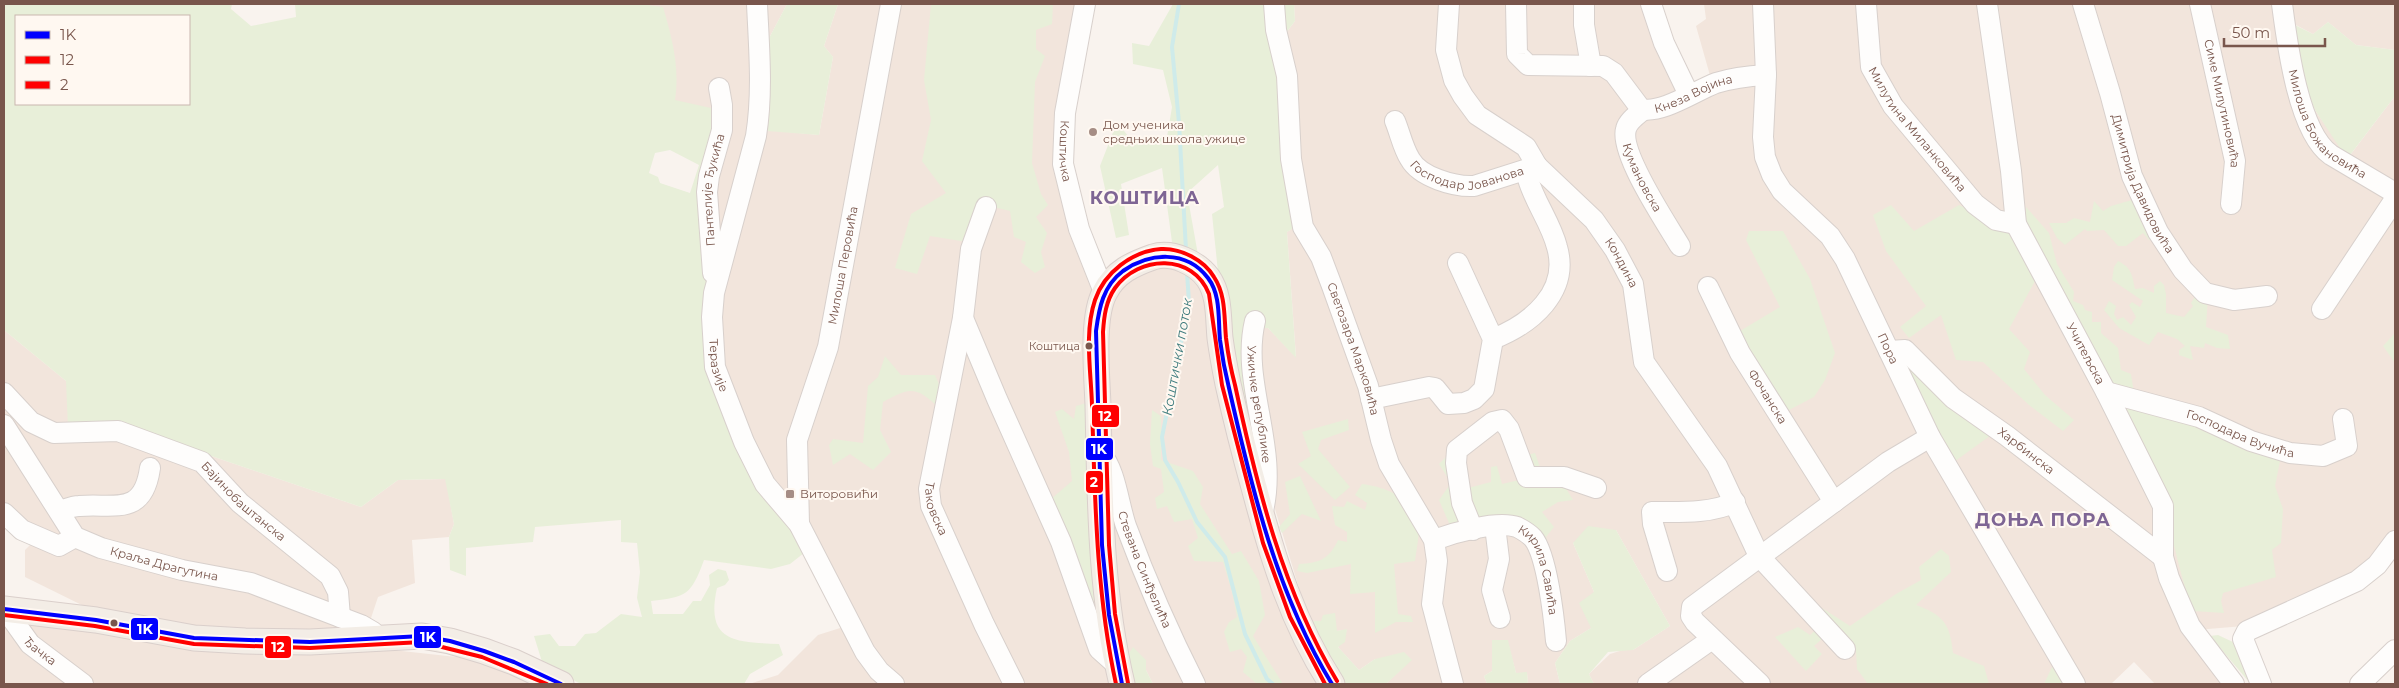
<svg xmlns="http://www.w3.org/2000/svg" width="2399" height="688" font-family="Montserrat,sans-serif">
<rect width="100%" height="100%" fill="#f9f3ee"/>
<!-- residential -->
<g fill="#f2e5dc">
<path d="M 598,4 L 787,4 L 767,42 L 767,130 L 819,135 L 833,57 L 824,46 L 838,4 L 1092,4 L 1060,149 L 1093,281 L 1172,242 L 1198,255 L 1269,571 L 1339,684 L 1153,684 L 1146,670 L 1146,660 L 1128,684 L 749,684 L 778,675 L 818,635 L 856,623 L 804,553 L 717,377 L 715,135 L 657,118 Z"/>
<path d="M 1294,4 L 1661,4 L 1658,5 L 1691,87 L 1711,79 L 1696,26 L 1706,19 L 1704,4 L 2395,4 L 2395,50 L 2356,45 L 2328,22 L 2313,34 L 2294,24 L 2315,110 L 2348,158 L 2395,96 L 2395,538 L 2367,572 L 2244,626 L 2184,631 L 2227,684 L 2155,684 L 2134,662 L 2111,684 L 1594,684 L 1589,674 L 1610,654 L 1623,650 L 1633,650 L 1670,626 L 1616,530 L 1573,543 L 1594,592 L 1591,628 L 1570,641 L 1555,663 L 1560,684 L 1528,684 L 1527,673 L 1516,673 L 1507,640 L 1492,641 L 1492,671 L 1484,676 L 1487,684 L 1386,684 L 1411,660 L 1375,659 L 1359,670 L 1338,647 L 1347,630 L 1337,631 L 1322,621 L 1309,621 L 1258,453 L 1258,328 L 1268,328 L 1296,357 L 1287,232 L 1297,225 L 1273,50 L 1295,21 Z"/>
<path d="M 4,330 L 66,381 L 144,433 L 361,507 L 398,480 L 446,479 L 454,524 L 449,537 L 412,540 L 415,583 L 378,597 L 366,633 L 193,629 L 100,614 L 25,577 L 25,550 L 35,540 L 4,511 Z"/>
<path d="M 4,614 L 356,646 L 484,660 L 538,684 L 4,684 Z"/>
</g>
<!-- green -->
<g fill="#e8efd9" fill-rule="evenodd">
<path d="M 4,4 L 232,4 L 231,9 L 251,26 L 296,17 L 295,4 L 639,4 L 663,7 C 672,38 680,67 675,100 L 711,108 L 718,121 L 702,197 L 717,377 L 804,553 L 790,564 L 771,569 L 704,560 C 691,595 687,597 651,601 L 653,614 L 683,614 L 693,601 L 701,601 L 710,585 L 709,575 L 718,569 L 726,571 L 729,580 L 725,585 L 717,588 C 705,642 735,642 779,644 L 783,655 L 750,674 L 744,684 L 581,684 L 543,665 L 534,636 L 550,634 L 559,646 L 575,646 L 585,634 L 596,633 L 621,614 L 642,617 L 637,598 L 640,572 L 637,543 L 621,542 L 621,520 L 535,527 L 533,542 L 466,548 L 466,576 L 450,570 L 449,537 L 454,524 L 445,479 L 398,480 L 361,507 L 144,433 L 68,428 L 66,381 L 4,330 ZM 16,16 L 189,16 L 189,104 L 16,104 ZM 670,150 L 699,165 L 690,193 L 660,183 L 658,177 L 649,173 L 655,153 Z"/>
<path d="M 787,4 L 838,4 L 824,46 L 833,57 L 819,135 L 767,131 L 767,42 Z"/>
<path d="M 931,4 L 1053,4 L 1052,24 L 1036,30 L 1036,49 L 1045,56 L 1035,82 L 1032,163 L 1041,194 L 1048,205 L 1036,217 L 1047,233 L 1041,252 L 1045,267 L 1035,273 L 1021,262 L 1026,242 L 1014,237 L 1010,211 L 993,207 L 967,242 L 930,236 L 917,274 L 895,268 L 911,214 L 946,193 L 922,161 L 931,120 L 924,80 Z"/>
<path d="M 1173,4 L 1294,4 L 1295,21 L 1273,50 L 1297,226 L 1287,232 L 1296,358 L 1268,328 L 1258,328 L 1258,453 L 1224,330 L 1212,214 L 1224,207 L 1218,165 L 1187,193 L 1198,255 L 1172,242 L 1162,168 L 1121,184 L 1129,235 L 1116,238 L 1100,166 L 1117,122 L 1132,141 L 1167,137 L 1172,107 L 1163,70 L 1133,64 L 1132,43 L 1149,46 Z"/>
<path d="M 2328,22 L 2356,45 L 2395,50 L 2395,96 L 2347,159 L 2315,110 L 2302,75 L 2293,24 L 2313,34 Z"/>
<path d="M 2132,200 L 2142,204 L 2156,232 L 2149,240 L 2143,233 L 2126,246 L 2118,246 L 2104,230 L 2087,231 L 2085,229 L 2065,245 L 2057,238 L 2049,223 L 2066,223 L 2074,218 L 2090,222 L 2094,201 L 2103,211 L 2111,206 Z"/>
<path d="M 1891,205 L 1914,231 L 1959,205 L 2013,230 L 2035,281 L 2009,329 L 2030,352 L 2024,369 L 2045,395 L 2074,420 L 2063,431 L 2029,405 L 1983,362 L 1956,360 L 1941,315 L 1909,338 L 1900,327 L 1926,306 L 1886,251 L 1873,215 Z"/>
<path d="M 2026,207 L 2049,233 L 2057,264 L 2074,292 L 2073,301 L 2083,305 L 2085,310 L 2092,312 L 2092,322 L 2101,322 L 2101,333 L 2118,348 L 2121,370 L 2131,374 L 2134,393 L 2114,386 L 2026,234 Z"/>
<path d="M 1749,231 L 1783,231 L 1810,279 L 1835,353 L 1825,380 L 1814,397 L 1785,412 L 1735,334 L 1780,307 L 1746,240 Z"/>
<path d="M 2118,261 C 2132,268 2132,275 2135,289 L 2143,288 L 2154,293 L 2154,286 L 2160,281 L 2164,285 L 2166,294 L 2166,313 L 2184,317 L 2193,306 L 2191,303 L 2198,292 L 2208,295 L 2206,327 L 2228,335 L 2230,349 L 2217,348 L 2205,343 L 2204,348 L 2190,346 L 2193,360 L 2179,355 L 2179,350 L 2185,346 L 2177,339 L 2158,332 L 2149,345 L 2119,328 L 2104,310 L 2109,301 L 2116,306 L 2114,314 L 2117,320 L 2123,317 L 2131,325 L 2136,317 L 2129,305 L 2132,302 L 2140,307 L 2143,301 L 2112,280 L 2114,267 Z"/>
<path d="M 2395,333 L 2395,363 L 2383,346 Z"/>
<path d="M 885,356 L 901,375 L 935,375 L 942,391 L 938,407 C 915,385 909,388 883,402 L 880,430 L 891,452 L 873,470 L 850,454 L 833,465 L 829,445 L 833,439 L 863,443 L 868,386 L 878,377 Z"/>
<path d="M 1906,359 L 1994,433 L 1951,464 L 1907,370 Z"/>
<path d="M 1090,402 L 1103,635 L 1051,499 L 1072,481 L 1069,452 L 1055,412 L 1062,409 L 1074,419 L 1076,406 Z"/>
<path d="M 2130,403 L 2281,456 L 2275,486 L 2283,509 L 2281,543 L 2272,550 L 2276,577 L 2223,593 L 2221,601 L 2224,613 L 2193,611 C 2178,571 2172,530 2159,489 C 2151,463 2136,438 2124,413 L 2126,406 Z"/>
<path d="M 1152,410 L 1161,416 L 1161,460 L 1193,471 L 1203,487 L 1200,504 L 1232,554 L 1241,551 L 1259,581 L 1265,615 L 1253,636 L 1283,684 L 1257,684 L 1243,672 L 1247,657 L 1241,649 L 1230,652 L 1224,632 L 1229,622 L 1237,617 L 1232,592 L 1223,562 L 1194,561 L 1188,546 L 1198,538 L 1192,519 L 1174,522 L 1167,506 L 1157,509 L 1155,498 L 1164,492 L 1161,469 L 1153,466 L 1150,444 Z"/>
<path d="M 1348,419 L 1349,430 L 1321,440 L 1318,449 L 1350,487 L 1335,500 L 1298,464 L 1311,456 L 1302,432 Z"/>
<path d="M 1455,448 L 1468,488 L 1491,482 L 1491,467 L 1497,466 L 1502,484 L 1519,480 L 1515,458 L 1535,453 L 1541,470 L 1555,470 L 1573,500 L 1558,502 L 1542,512 L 1554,527 L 1546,537 L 1556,576 L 1531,541 L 1506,522 L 1452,530 L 1439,500 L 1451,483 L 1439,464 Z"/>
<path d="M 1300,476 L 1321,521 L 1302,514 L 1282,533 L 1279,527 L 1290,514 L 1285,482 Z"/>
<path d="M 1362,484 C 1386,487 1410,497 1418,521 C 1421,528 1416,552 1415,561 L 1394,564 L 1398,614 L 1411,616 L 1413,622 L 1396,622 L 1375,633 L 1375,592 L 1350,594 L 1351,564 L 1307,573 L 1297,571 L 1299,564 C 1320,563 1329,559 1338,540 L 1347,542 L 1347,532 L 1335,525 L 1332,506 L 1344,507 L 1347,501 L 1365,510 L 1367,503 L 1355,495 Z"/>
<path d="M 1588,526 L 1616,530 L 1670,626 L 1633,650 L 1608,652 L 1589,674 L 1594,684 L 1560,684 L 1555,663 L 1570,641 L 1591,628 L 1579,603 L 1594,592 L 1573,543 Z"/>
<path d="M 1941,549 L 1949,556 L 1951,572 L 1916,605 C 1943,615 1950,623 1953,653 L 1984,666 L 1989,684 L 1868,684 L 1857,669 L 1856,651 L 1834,641 L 1822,639 L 1814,646 L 1822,654 L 1806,671 L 1775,637 L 1798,627 L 1810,635 L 1818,628 L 1816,612 L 1822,608 L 1850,626 L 1896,594 L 1921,580 L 1919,567 Z"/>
<path d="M 1335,613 L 1337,631 L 1347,629 L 1345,642 L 1338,647 L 1359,670 L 1375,659 L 1404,652 L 1412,660 L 1386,684 L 1339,684 L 1309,621 L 1321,621 L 1323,615 Z"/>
<path d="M 2218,635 L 2235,643 L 2249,682 L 2210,636 Z"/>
<path d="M 1492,640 L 1508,640 L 1516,673 L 1527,672 L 1528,684 L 1487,684 L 1484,676 L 1492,671 Z"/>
<path d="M 1133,647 L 1146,660 L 1146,670 L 1153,684 L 1132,684 L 1126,658 Z"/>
<path d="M 2052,667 L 2067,684 L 2044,684 Z"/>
</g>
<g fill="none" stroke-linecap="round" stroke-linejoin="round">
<!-- stream -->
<g stroke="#cfebea" stroke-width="4">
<path d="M 1179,4 L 1172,47 L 1179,123 L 1186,250"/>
<path d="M 1187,272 L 1189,303 L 1162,437 L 1165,460 L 1178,482 L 1197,522 L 1225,557 L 1245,634 L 1267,679 L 1273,684"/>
</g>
<defs>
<g id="minor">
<path id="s1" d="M 757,4 C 759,48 763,92 756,136 L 714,293 L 712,317 L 715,367 L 744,442 L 765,484 L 799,524 L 865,652 L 879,671 L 894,684"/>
<path id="s2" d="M 1085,4 L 1065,113 L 1063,164 L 1079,229 L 1104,292"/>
<path id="s3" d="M 1274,4 L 1276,30 L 1287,76 L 1291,159 L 1303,227 L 1321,257 L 1332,286 L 1368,386 L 1381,440 L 1389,464 L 1434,540 L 1437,561 L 1432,604 L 1453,684"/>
<path id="s4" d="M 1449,4 L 1446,50 L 1454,80 L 1463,96 L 1477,115 L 1526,147 L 1537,166 L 1594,220 L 1615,250 L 1633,284 L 1644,362 L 1717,466 L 1759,556 L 1845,649"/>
<path id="s5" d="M 1516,4 L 1517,54 L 1528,65 L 1603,66 L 1614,73 L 1641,109 C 1662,114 1695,91 1716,83 C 1732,78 1749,76 1766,75"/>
<path d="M 1584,4 L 1584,25 L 1591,66"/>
<path d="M 1651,4 L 1664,43 L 1689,95"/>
<path id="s6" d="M 1763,4 L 1766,75 L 1763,137 L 1765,157 L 1772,175 L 1782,191 L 1830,236 L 1845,259 L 1930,437 L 2075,684"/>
<path id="s7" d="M 1866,4 L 1871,67 L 1893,106 L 1975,204 L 1996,220 L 2016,224"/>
<path id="s8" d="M 1987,4 L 2011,171 L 2016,224 L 2106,392 L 2163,506 L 2163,557 L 2169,578 L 2190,626 L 2234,684"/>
<path id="s9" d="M 2083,4 L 2110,93 L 2132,176 L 2158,232 L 2183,270 L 2205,293 L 2234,300 L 2267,296"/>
<path id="s10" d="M 2200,4 L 2235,161 L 2231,204"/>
<path id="s11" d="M 2282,4 C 2287,42 2298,132 2331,155 L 2395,193"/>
<path id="s12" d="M 1643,110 C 1637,115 1628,121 1626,129 C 1619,153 1667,224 1680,246"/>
<path id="s13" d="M 1395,121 C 1400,133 1403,148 1410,159 C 1420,177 1454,187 1474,186 L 1537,166"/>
<path id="s14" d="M 986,207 L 971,249 L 963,318 L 929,489 L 931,506 L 984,624 L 1014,684"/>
<path id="s15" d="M 713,273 L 707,192 L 709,176 L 722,130 L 722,105 L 719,88"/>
<path id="s16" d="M 1708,287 L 1740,353 L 1834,502"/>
<path d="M 2322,309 L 2395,199"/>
<path d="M 963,318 L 997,399 L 1061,542 L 1099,649 L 1118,666"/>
<path id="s17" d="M 1255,321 C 1240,384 1280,447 1262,515"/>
<path d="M 1493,339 C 1531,324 1570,292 1557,247 C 1551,223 1535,203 1528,179 L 1537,166"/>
<path id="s18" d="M 1889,351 L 1905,350 L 1953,398 L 2007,436 L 2163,557"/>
<path id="s19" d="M 2106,392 L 2199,417 L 2251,441 L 2290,453 L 2323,456 L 2347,446 L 2343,419"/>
<path id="s20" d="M 4,393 L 31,422 L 54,433 L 118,431 L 202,462 L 240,503 L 330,576 L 338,592 L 340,617"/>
<path d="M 1371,399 L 1429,387 L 1435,388 L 1448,404 L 1464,403 L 1474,399 L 1484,389 L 1493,339 L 1458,263"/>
<path id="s21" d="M 4,425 L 75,537 L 101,548 L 182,570 L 251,583 L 361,625 L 373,632 L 376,638"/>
<path id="s22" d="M 1101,454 C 1115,468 1119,506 1126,526 C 1146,580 1169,633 1195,684"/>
<path d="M 60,511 C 66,509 73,506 79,506 C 115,503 143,517 150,468"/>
<path d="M 4,513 L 22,530 L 59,546 L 75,537"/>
<path id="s23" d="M 799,524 L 797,440 L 828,347 L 891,4"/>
<path d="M 1495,526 L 1499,559 L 1492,590 L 1500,618"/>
<path d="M 1473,530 L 1462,503 L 1456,463 L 1457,450 L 1493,422 L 1502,420 L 1509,429 L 1527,477 L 1564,477 L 1596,488"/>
<path id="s24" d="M 1434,540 C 1453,533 1497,520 1517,527 C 1521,529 1529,534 1533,538 C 1547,555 1554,618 1556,641"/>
<path d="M 1667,571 L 1653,524 L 1652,512 C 1678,512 1711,514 1735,502"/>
<path id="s25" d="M 5,609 L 30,644 L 83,684"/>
<path d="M 1648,684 L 1712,639"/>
<path d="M 1760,684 L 1695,622 L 1691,616 L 1692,607 L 1888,462 L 1930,437"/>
<path d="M 2261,684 L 2243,639 L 2247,631 L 2357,581 L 2377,565 L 2395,541"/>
<path d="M 2360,684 L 2395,650"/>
</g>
<g id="major">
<path d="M 4,609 L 96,620 L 194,638 L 245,641 L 310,642 L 422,636 L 450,641 L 484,651 L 514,662 L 561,684"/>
<path d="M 1122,684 C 1100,592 1100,499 1098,405 C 1097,376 1091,317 1105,292 C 1115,272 1133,264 1153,257 C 1172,251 1197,263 1208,278 C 1220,295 1218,318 1220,338 C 1222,353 1225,369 1228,384 C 1236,420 1245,455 1255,491 C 1273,559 1293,624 1332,684"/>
</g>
</defs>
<!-- minor casing -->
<use href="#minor" stroke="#d8d0cc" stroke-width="22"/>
<!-- major casing -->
<use href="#major" stroke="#dacfcb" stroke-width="27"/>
<!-- minor -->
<use href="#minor" stroke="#fefdfc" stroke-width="20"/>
<!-- major -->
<use href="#major" stroke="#f3ede6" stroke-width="25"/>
<defs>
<g id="bus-1">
<path d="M 4,609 L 96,620 L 194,638 L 310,642 L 422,636 L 450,641 L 484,651 L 514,662 L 561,684"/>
<path d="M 1122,684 L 1109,615 L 1102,545 L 1096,331 C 1099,308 1103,286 1123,271 C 1149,253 1186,249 1208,278 C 1221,295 1218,319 1220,340 C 1222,356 1225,372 1229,388 C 1252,490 1277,594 1332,684"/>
</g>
<g id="bus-2">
<path d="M 4,615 L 95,626 L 194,644 L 310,648 L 422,642 L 482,657 L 547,684"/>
<path d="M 1128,683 L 1115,614 L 1109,545 L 1103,332 C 1104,316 1106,301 1115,288 C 1139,255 1193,253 1209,294 L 1222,385 L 1263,543 L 1290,617 L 1325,684"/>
</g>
<path id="bus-3" d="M 1116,684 C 1096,592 1095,499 1092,405 C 1091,371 1084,333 1095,300 C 1104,273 1132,251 1161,249 C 1181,248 1204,260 1214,277 C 1226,295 1224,317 1226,338 C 1228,354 1231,370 1235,385 C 1257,487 1283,591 1337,681"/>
</defs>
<!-- bus-1 casing -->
<use href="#bus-1" stroke="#fff8f1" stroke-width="8"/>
<!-- bus-2 casing -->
<use href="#bus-2" stroke="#fff8f1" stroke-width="8"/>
<!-- bus-3 casing -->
<use href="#bus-3" stroke="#fff8f1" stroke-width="8"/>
<!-- bus-1 -->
<use href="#bus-1" stroke="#00f" stroke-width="4"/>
<!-- bus-2 -->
<use href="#bus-2" stroke="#f00" stroke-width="4"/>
<!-- bus-3 -->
<use href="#bus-3" stroke="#f00" stroke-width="4"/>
</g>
<!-- markers -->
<g fill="#a68d85" stroke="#fff8f1" stroke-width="2">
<circle cx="1093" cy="132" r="5"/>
<rect x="785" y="489" width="10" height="10" rx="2.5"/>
</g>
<g fill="#79564c" stroke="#fff8f1" stroke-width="2">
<circle cx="1089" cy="346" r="4.5"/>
<circle cx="114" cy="623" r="4.5"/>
</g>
<g text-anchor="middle" stroke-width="4" stroke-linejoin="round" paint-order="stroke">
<!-- bus labels -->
<g font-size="11" fill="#79564c" stroke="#fff8f1" text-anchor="end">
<text x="1080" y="350">Коштица</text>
</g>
<!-- street labels -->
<g font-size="12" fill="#79564c" stroke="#fff8f1">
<text dy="4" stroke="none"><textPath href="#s5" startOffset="254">Кнеза Војина</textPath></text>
<text dy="4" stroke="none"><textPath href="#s10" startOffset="102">Симе Милутиновића</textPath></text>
<text dy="4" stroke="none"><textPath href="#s11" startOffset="134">Милоша Божановића</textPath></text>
<text dy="4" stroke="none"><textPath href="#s7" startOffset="141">Милутина Миланковића</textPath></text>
<text dy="4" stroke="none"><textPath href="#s2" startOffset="149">Коштичка</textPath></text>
<text dy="4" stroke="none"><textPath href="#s13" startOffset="105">Господар Јованова</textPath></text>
<text dy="4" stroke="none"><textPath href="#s12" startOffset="78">Кумановска</textPath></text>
<text dy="4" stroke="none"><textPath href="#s9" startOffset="190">Димитрија Давидовића</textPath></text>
<text dy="4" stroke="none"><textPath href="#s15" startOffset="84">Пантелије Ђукића</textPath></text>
<text dy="4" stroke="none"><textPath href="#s4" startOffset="329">Кондина</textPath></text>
<text dy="4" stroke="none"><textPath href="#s23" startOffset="265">Милоша Перовића</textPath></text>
<text dy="4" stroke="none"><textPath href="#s3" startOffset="358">Светозара Марковића</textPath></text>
<text dy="4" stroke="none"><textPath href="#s6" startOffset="384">Пора</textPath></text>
<text dy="4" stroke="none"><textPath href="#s8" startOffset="369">Учитељска</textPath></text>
<text dy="4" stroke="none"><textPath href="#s1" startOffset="368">Теразије</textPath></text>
<text dy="4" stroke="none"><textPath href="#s16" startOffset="125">Фочанска</textPath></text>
<text dy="4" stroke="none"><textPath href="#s17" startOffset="84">Ужичке републике</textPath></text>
<text dy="4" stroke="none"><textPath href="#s19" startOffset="141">Господара Вучића</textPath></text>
<text dy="4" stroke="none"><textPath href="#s18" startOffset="174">Харбинска</textPath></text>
<text dy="4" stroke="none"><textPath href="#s20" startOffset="276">Бајинобаштанска</textPath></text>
<text dy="4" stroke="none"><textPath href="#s14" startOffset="309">Таковска</textPath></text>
<text dy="4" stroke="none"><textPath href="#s21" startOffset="226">Краља Драгутина</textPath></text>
<text dy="4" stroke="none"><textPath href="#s22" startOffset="124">Стевана Синђелића</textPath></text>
<text dy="4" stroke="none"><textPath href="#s24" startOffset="136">Кирила Савића</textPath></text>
<text dy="4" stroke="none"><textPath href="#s25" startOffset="55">Ђачка</textPath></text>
</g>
<!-- poi labels -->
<g font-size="12" fill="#79564c" stroke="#fff8f1" text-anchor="start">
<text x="1103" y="129">Дом ученика<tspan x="1103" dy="14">средњих школа ужице</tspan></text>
<text x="800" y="498">Виторовићи</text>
</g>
<!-- water labels -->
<g font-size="14" font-style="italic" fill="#3f7c7e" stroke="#fff8f1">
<text transform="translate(1177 357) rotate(-80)" y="5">Коштички поток</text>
</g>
<!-- district labels -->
<g font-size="18" font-weight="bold" letter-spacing="1" fill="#7e6594" stroke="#fff8f1">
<text x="1145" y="204">КОШТИЦА</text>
<text x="2043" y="526">ДОЊА ПОРА</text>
</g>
</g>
<g stroke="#fff8f1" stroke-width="2">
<rect x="1091" y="404" width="29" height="24" rx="5" fill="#f00"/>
<rect x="1085" y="437" width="29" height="24" rx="5" fill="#00f"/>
<rect x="1085" y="470" width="19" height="24" rx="5" fill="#f00"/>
<rect x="130" y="617" width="29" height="24" rx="5" fill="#00f"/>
<rect x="413" y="625" width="29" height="24" rx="5" fill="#00f"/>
<rect x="264" y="635" width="28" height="24" rx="5" fill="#f00"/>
</g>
<g font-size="14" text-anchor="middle" font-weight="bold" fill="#fff">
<text x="1105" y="421">12</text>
<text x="1099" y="454">1K</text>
<text x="1094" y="487">2</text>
<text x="145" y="634">1K</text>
<text x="428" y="642">1K</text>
<text x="278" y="652">12</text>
</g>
<!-- border -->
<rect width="2399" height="688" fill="none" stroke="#79564c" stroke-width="10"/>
<!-- legend -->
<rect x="15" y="15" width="175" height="90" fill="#fff8f1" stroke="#c9b7af"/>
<rect x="25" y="31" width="25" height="8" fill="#0000ff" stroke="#c9b7af"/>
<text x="60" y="40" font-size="15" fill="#79564c">1K</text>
<rect x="25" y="56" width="25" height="8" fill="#ff0000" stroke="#c9b7af"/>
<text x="60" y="65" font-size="15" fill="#79564c">12</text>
<rect x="25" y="81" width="25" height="8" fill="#ff0000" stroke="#c9b7af"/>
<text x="60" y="90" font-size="15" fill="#79564c">2</text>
<!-- scale -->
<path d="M2224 38v8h101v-8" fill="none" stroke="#79564c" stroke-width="2.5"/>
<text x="2232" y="38" font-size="15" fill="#79564c" stroke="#fff8f1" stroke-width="4" paint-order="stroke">50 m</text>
</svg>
